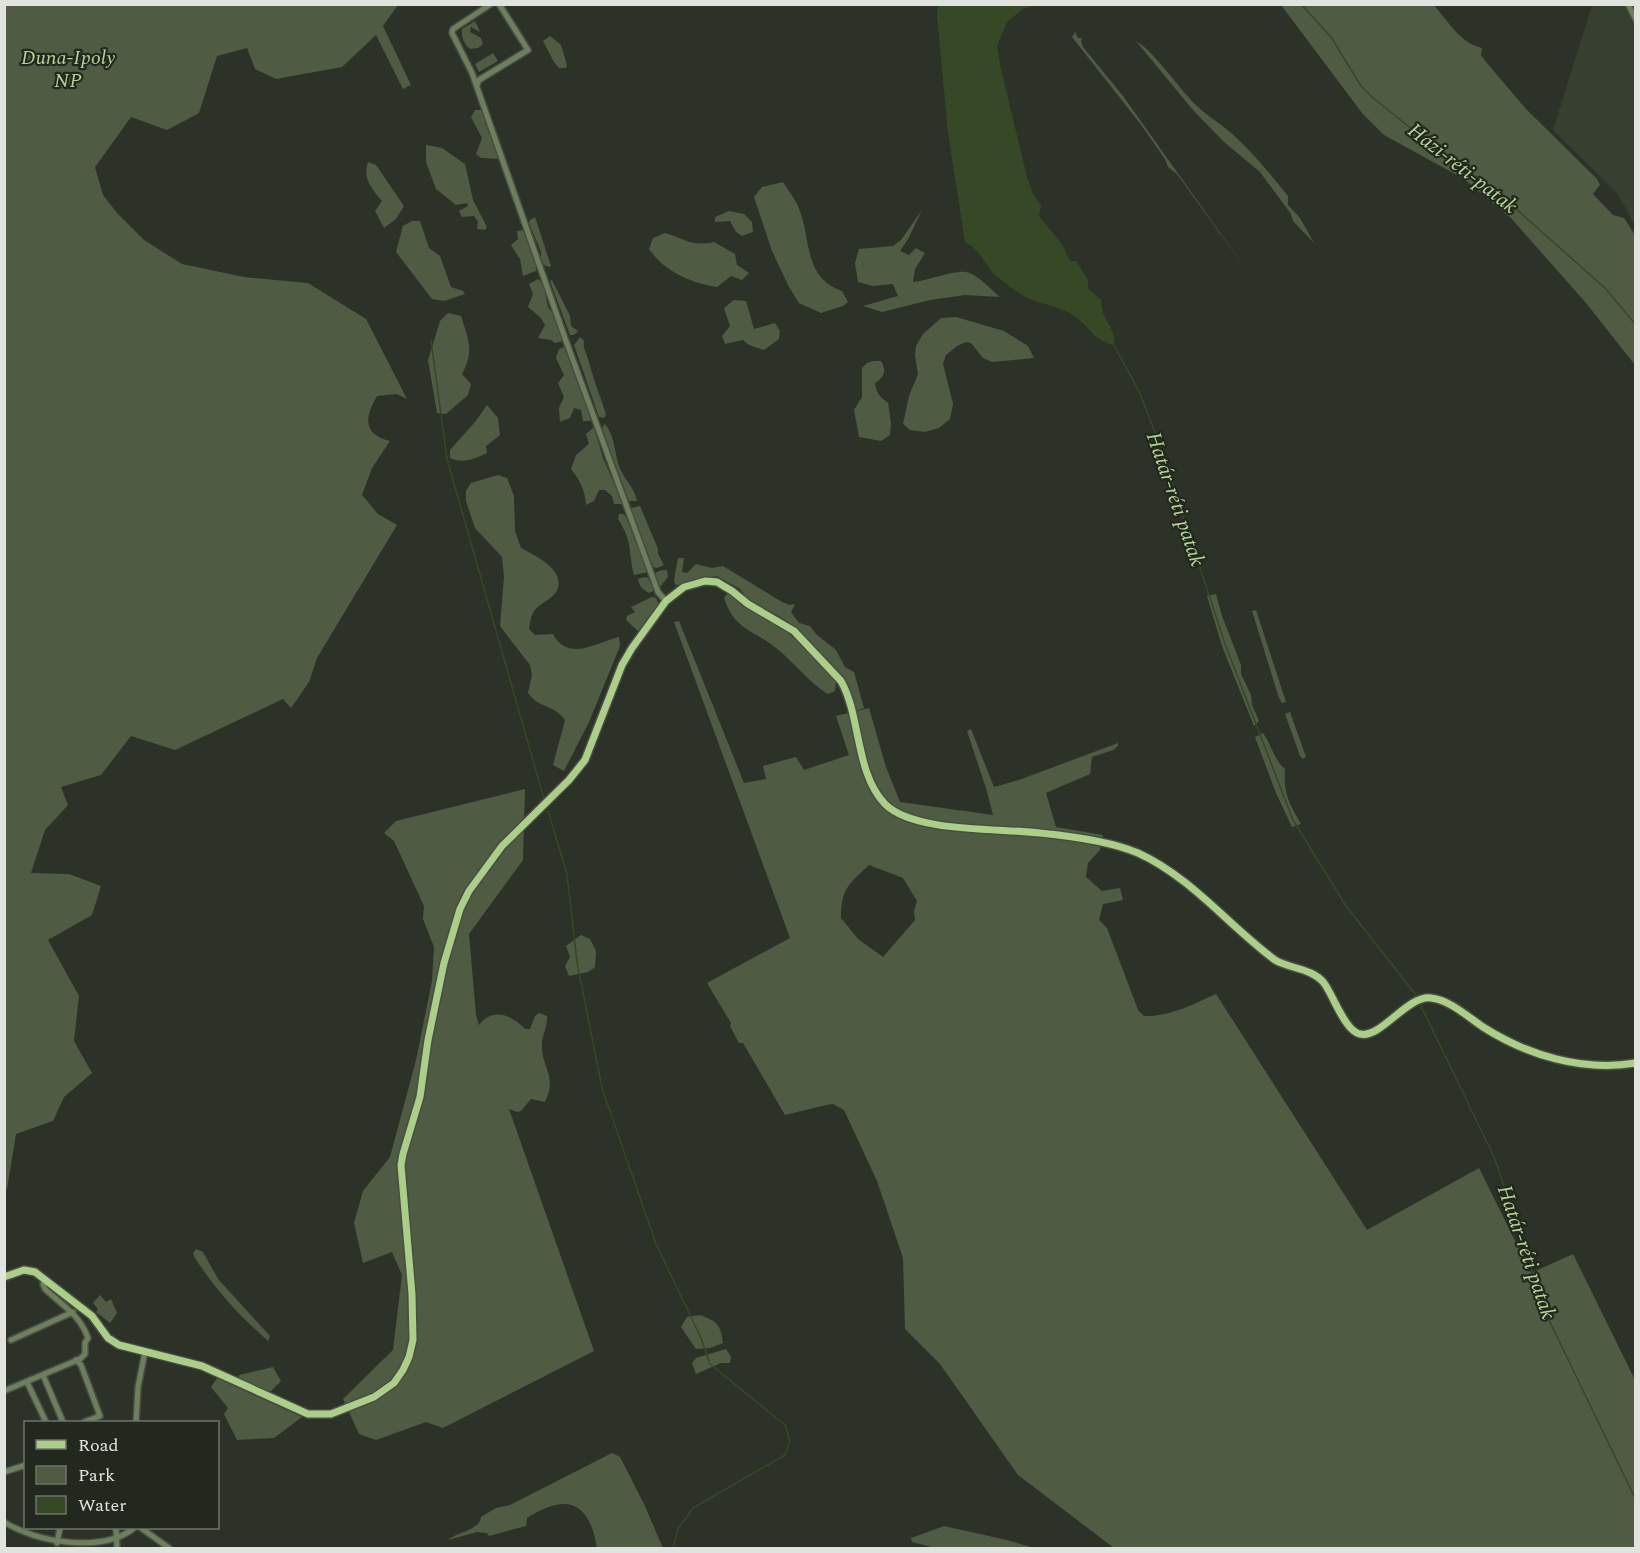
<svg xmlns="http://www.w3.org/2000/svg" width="1640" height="1553" font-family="Spectral,serif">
<rect width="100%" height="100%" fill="#2c3228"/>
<!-- built -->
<path fill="#373f30" d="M 1592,5 L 1635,5 L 1635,226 L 1618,194 L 1553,130 Z"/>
<!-- green -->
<g fill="#4f5c43" fill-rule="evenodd">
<path d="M 4,5 L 398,5 L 383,26 L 411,85 L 403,89 L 376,35 L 342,67 L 276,79 L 255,69 L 247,48 L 217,56 L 199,113 L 167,130 L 131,117 L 95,167 L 103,195 L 117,213 L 144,240 L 182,264 L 244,277 L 308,283 L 366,319 L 407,399 L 397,394 L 377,396 C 365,417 362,434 390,441 L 372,468 L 362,495 L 378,514 L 397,525 L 317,658 L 309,682 L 291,708 L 283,699 L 175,750 L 131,736 L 101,775 L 61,787 L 68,805 L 45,830 L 31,873 L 69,874 L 101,886 L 92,915 L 48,940 L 79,996 L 74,1041 L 92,1073 L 64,1097 L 53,1121 L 16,1134 L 7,1189 L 5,1190 Z"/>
<path d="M 1281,5 L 1434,5 C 1447,20 1461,44 1482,48 L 1481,55 L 1486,62 L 1526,109 L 1597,179 L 1600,185 L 1593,194 L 1613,215 L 1624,218 L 1635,235 L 1635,365 L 1586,303 L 1511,218 L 1464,179 L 1384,135 L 1362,113 Z"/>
<path d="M 475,21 L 480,32 L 471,27 L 470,32 L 481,38 L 483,44 L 478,48 L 470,49 C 464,44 461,37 462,29 Z"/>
<path d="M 1075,32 L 1078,38 L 1082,38 L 1081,41 L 1083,47 L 1123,96 L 1250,275 L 1177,174 L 1168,167 L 1165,159 L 1142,126 L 1072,37 Z"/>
<path d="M 550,36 L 561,45 L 567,65 L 566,68 L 559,68 L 554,62 L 543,41 Z"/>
<path d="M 1136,41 C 1154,51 1179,89 1196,105 C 1205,114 1215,120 1225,128 C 1249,147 1269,173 1288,196 L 1288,205 L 1300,218 L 1314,243 L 1293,221 L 1291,214 L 1260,172 L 1224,142 L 1192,109 Z"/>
<path d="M 493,53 L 498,61 L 479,72 L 475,64 Z"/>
<path d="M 475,110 L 482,110 L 485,116 L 485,123 L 500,159 L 481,158 L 476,154 L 482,138 L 471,117 Z"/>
<path d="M 426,145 L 442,148 L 465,164 L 473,200 L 487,227 L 485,230 L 477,229 L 478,222 L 474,216 L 462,217 L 459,211 L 468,206 L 467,203 L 456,205 L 436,189 L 426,162 Z"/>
<path d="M 368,162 L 376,165 L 404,206 L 396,219 L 384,228 L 375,211 L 382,201 C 372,189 362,178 368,162 Z"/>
<path d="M 783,182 C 788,190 794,198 798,206 C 812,238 802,277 842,291 L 848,302 L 843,306 L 821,313 L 799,303 L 789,287 L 772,251 L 754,197 L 762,187 Z"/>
<path d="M 922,210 L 908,239 L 900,251 L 909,255 L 916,248 L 925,253 L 915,269 L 913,282 C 928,281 953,270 965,272 C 977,273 991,290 1000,297 L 965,295 L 930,300 L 882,312 L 863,306 L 898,296 L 893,284 L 873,286 L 858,282 L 855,263 L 859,249 L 893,246 L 901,240 Z"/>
<path d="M 729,211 L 744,214 L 752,222 L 753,232 L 742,236 L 736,232 L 730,221 L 715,222 L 715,217 Z"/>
<path d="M 535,217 L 551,266 L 549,267 L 544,265 L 541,259 L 541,252 L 529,223 L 530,220 Z"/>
<path d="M 412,221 L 420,221 L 429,248 L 440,256 L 451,287 L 463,291 L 465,294 L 444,301 L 432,299 L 396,252 L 403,226 Z"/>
<path d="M 524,230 L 537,266 L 536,271 L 523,276 L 520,259 L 511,245 L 518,239 L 517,231 Z"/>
<path d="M 665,233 C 686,239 691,247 714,242 L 735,254 L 737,265 L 749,273 L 742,280 L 731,276 L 717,287 C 691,283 665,272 649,249 L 653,238 Z"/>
<path d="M 538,279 L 543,283 L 548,307 L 555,317 L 563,341 L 555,343 L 551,340 L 538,338 L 545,325 L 541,318 L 528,307 L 533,294 L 529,284 Z"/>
<path d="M 552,280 L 570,316 L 571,326 L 578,331 L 574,335 L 570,335 L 550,281 Z"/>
<path d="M 734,300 L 746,301 L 754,329 L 775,323 L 780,331 L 779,339 L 764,350 L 749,345 L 743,340 L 725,344 L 722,336 L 730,326 L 724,308 Z"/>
<path d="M 448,313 L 461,316 C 468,339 475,351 462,374 L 471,384 L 468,395 L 446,414 L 437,413 L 428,360 L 440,321 Z"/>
<path d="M 956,317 L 1004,331 L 1028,346 L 1034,358 L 992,362 L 983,358 L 971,343 L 966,342 L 957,346 L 946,355 L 943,364 L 953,404 L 950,419 L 939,428 L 925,432 L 910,430 L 903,424 L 909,396 L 918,374 L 915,355 L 916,346 L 923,334 L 941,318 Z"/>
<path d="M 580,337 L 584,341 C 583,349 586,352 588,359 C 593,378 600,396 606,414 L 604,418 L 599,417 L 574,345 Z"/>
<path d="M 564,347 L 591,418 L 590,421 L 583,421 L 581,410 L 574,408 L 570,418 L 560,422 L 559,408 L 564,397 L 558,383 L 564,375 L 556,358 L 559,349 Z"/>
<path d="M 874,361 L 881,361 C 887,370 884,378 875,383 C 876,393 880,397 888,403 L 891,423 L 890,435 L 881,441 L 859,437 L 854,410 L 862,397 L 862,368 L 867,363 Z"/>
<path d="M 487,405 L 498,418 L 500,435 L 486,446 L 487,453 C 474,459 463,464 450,458 L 450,450 L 475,422 Z"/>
<path d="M 605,424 C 616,437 614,456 621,471 C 626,481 635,489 637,501 L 629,501 L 602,428 Z"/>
<path d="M 594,427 L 603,458 L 623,504 L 614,504 L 612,496 L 605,490 L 599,490 L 594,501 L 586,505 C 585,491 580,480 571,469 L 576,455 L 589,444 L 586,434 Z"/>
<path d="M 498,475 L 507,478 L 514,496 L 515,531 L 521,548 C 535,556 568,570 556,592 C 551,600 540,603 534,611 C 531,615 530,624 529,629 L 535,635 L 553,634 C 569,663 596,642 619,637 L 620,646 L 589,722 L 564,771 L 553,765 L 565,720 C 555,705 538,708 528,693 L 532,675 L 530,665 L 500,626 L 504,577 L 502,557 L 475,528 L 466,501 L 466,491 L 471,483 Z"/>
<path d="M 640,506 L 658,549 L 658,554 L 664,565 L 657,568 L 653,567 L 632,512 L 631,508 Z"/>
<path d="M 619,514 L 623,514 L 626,517 L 648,572 L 634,575 C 628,551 633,542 618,519 Z"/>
<path d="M 678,558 L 684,558 L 682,572 L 687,573 L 696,564 L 712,568 L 723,566 L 782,602 L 790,605 L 795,604 L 791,612 L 799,623 L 810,626 L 816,634 L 836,650 L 845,667 L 854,672 L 864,708 L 856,711 L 844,677 L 802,633 L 784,619 L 755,603 L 746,597 L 740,589 L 717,576 L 693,580 L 680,586 L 675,584 L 674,580 Z"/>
<path d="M 662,570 L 667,570 L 668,577 L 660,587 L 655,573 Z"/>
<path d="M 645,577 L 648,578 L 655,590 L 649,593 C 643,590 639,586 638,579 Z"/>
<path d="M 728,593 C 746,609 768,617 787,632 C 805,647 821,664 836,682 L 835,691 L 828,694 C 808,682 794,662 776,648 C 754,630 734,630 724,598 Z"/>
<path d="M 1216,594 L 1222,616 L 1241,665 L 1241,674 L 1251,695 L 1252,705 L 1259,721 L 1254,726 L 1222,646 L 1207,596 Z"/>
<path d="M 652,597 L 656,598 L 659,605 L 638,631 L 626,620 L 627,616 L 635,612 L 631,607 Z"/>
<path d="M 1256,610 L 1286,702 L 1282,703 L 1279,698 L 1252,611 Z"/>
<path d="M 679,621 L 744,783 L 766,779 L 763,766 L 796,757 L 804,770 L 849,755 L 836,716 L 869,708 L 886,767 L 900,802 L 993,815 L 986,788 L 967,731 L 971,729 L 994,787 L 1019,780 L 1118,743 L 1118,746 L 1113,750 L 1092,757 L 1090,774 L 1046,793 L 1056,827 L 1103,835 L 1100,850 L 1088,863 L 1086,877 L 1102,891 L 1120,888 L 1123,900 L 1103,904 L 1099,920 L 1107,928 L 1138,1010 L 1144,1016 C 1170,1017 1193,1004 1216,994 L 1367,1230 L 1479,1168 L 1531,1273 L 1573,1254 L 1635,1380 L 1635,1548 L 1114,1548 L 1018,1475 L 940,1364 L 905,1329 L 903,1258 L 877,1181 L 844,1110 L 833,1104 L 826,1105 L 785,1115 L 743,1043 L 739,1043 L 730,1026 L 731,1023 L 707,983 L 790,938 L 674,622 ZM 869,865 L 903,878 L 917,901 L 914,911 L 915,920 L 883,957 L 858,939 L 841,918 C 841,889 848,885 869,865 Z"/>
<path d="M 1290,712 L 1306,757 L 1303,759 L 1300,756 L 1285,714 Z"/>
<path d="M 1263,733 C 1272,746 1274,760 1285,769 C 1283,793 1289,803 1301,824 L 1292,827 L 1276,793 L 1255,737 Z"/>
<path d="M 525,789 L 523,860 L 469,934 L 476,1015 L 479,1025 C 492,1007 512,1015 525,1029 L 530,1029 L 535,1016 L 539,1013 L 547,1016 C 548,1026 542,1035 542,1045 C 541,1068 558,1075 545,1102 L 531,1099 L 521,1111 L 517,1112 L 509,1109 L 594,1351 L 443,1428 L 426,1422 L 376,1440 L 359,1434 L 343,1399 L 393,1350 L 402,1275 L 392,1252 L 363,1263 L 354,1223 L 363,1191 L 390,1157 L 416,1060 L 432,981 L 434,947 L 423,919 L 424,906 L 394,841 L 384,833 L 396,821 Z"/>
<path d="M 581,935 L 590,939 L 596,951 L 595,967 L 588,972 L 569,976 L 565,966 L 570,957 L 566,946 Z"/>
<path d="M 196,1249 L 203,1252 L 218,1279 L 270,1336 L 268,1341 C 237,1313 218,1293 195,1258 L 193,1253 Z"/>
<path d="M 100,1295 L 106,1302 L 111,1299 L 117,1313 L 110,1323 L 96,1312 L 98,1309 L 93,1303 Z"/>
<path d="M 700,1315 C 718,1322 720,1324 723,1343 L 710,1348 L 696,1349 L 681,1327 L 687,1317 Z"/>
<path d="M 726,1349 L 731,1357 L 730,1363 L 721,1363 L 696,1374 L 692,1363 L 696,1358 Z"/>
<path d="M 273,1367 L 281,1381 L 268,1394 L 238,1380 L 239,1375 Z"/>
<path d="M 217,1378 L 302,1417 L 274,1438 L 237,1440 L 224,1414 L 228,1408 L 211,1387 Z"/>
<path d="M 612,1453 L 620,1457 L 644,1504 L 663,1548 L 597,1548 C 589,1501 567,1493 527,1518 L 526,1526 L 489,1536 L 487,1533 L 477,1532 L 448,1540 C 459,1531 480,1530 481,1517 L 496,1508 L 510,1505 Z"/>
<path d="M 944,1526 L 1007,1540 L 1034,1548 L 935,1548 L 912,1542 L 911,1538 Z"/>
</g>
<!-- water -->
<path fill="#374826" d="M 938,5 L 1038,5 L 1023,9 L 1007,22 L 997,46 L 1000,65 L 1027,177 L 1033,193 L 1041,206 L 1039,216 L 1062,244 L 1070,261 L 1076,261 L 1088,280 L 1088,288 L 1101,300 C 1101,322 1116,325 1114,345 C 1094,340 1092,330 1077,318 C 1061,305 1039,305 1022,295 C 1013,290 1004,282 996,276 C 983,265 985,253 965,242 L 948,133 L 937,16 Z"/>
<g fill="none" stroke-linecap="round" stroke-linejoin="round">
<!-- stream -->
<g stroke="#374826" stroke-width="1.5">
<path d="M 1301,4 L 1331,37 L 1361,86 L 1372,97 L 1444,155 L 1515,208 L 1606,289 L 1636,325"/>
<path d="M 431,340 L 447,459 L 544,799"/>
<path d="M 1114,345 L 1139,391 L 1160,445 L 1225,644 L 1293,820 L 1346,906 L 1416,995"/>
<path d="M 548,811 L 567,874 L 577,962 L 602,1088 L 656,1244 L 701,1338 L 710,1364 L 785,1425 L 790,1441 L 785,1455 L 693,1508 L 678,1529 L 673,1548"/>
<path d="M 1420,1004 L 1495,1159 L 1547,1316 L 1636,1500"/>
</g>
<defs>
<g id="minor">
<path d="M 491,4 L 453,29 L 452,33 L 472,73 L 566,341 L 658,592 L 666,601"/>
<path d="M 1628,4 L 1636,20"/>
<path d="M 477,85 L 479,80 L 528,50 L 499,4"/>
<path d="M 11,1340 L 73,1312"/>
<path d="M 76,1360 L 81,1365 L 100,1416 L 84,1422"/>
<path d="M 43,1375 L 63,1422"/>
<path d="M 27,1382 L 45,1420"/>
<path d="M 4,1391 L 80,1359 L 85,1354 L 85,1343 L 88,1338 C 80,1315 62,1305 45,1289 L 43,1284 L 45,1279"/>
<path d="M 136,1422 L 138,1387 L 145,1352"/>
<path d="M 4,1472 L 26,1465"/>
<path d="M 4,1522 C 37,1543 103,1553 134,1528"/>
<path d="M 116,1528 L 117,1548"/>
<path d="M 141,1528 L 169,1548"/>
<path d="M 57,1543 L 60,1528"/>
</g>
<path id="major" d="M 4,1277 L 24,1270 L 35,1272 L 92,1316 L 108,1338 L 119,1345 L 202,1366 L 308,1414 L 331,1414 L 374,1397 L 394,1383 L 403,1370 L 409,1357 L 413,1340 L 412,1294 L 401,1165 L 403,1154 L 420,1097 L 428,1040 L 444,963 L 460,909 L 469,891 L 502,846 L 569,780 L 585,760 L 622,665 L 632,648 L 666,601 L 684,587 L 705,581 L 717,582 L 732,591 L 748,604 L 794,631 L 841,681 C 861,716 855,773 885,804 C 914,833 1000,828 1040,833 C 1070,836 1110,841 1138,853 C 1191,877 1229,926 1275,960 C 1290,969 1312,968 1324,983 C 1333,995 1345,1031 1360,1034 C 1381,1039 1407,995 1431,998 C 1450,1000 1468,1017 1483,1027 C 1527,1055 1582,1072 1636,1063"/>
</defs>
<!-- minor casing -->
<use href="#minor" stroke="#494e45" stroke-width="8"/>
<!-- major casing -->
<use href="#major" stroke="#494e45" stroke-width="10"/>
<!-- minor -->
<use href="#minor" stroke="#6e7f5e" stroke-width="5"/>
<!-- major -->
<use href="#major" stroke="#abce89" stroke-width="7"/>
</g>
<g text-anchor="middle" stroke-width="4.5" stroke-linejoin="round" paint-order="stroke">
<!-- park labels -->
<g font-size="20" font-style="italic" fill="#b5d498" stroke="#23281e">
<text x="68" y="64">Duna-Ipoly<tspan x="68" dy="23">NP</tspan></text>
</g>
<!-- water labels -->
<g font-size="21" font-style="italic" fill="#b5d498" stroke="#23281e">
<text transform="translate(1463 168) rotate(38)" y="7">Házi-réti-patak</text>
<text transform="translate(1176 499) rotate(71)" y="7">Határ-réti patak</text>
<text transform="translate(1527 1252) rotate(71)" y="7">Határ-réti patak</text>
</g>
</g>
<!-- border -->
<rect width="1640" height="1553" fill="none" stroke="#e1e4de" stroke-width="12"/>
<!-- legend -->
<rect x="24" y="1421" width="195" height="108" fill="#23281e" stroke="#6f736b" stroke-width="1.5"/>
<rect x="36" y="1440" width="30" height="9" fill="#abce89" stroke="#6f736b" stroke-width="1.5"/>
<text x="78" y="1451" font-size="18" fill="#e1e4de">Road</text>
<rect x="36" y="1466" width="30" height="18" fill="#4f5c43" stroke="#6f736b" stroke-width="1.5"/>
<text x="78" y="1481" font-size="18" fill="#e1e4de">Park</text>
<rect x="36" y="1496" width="30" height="18" fill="#374826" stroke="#6f736b" stroke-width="1.5"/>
<text x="78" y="1511" font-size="18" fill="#e1e4de">Water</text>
</svg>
